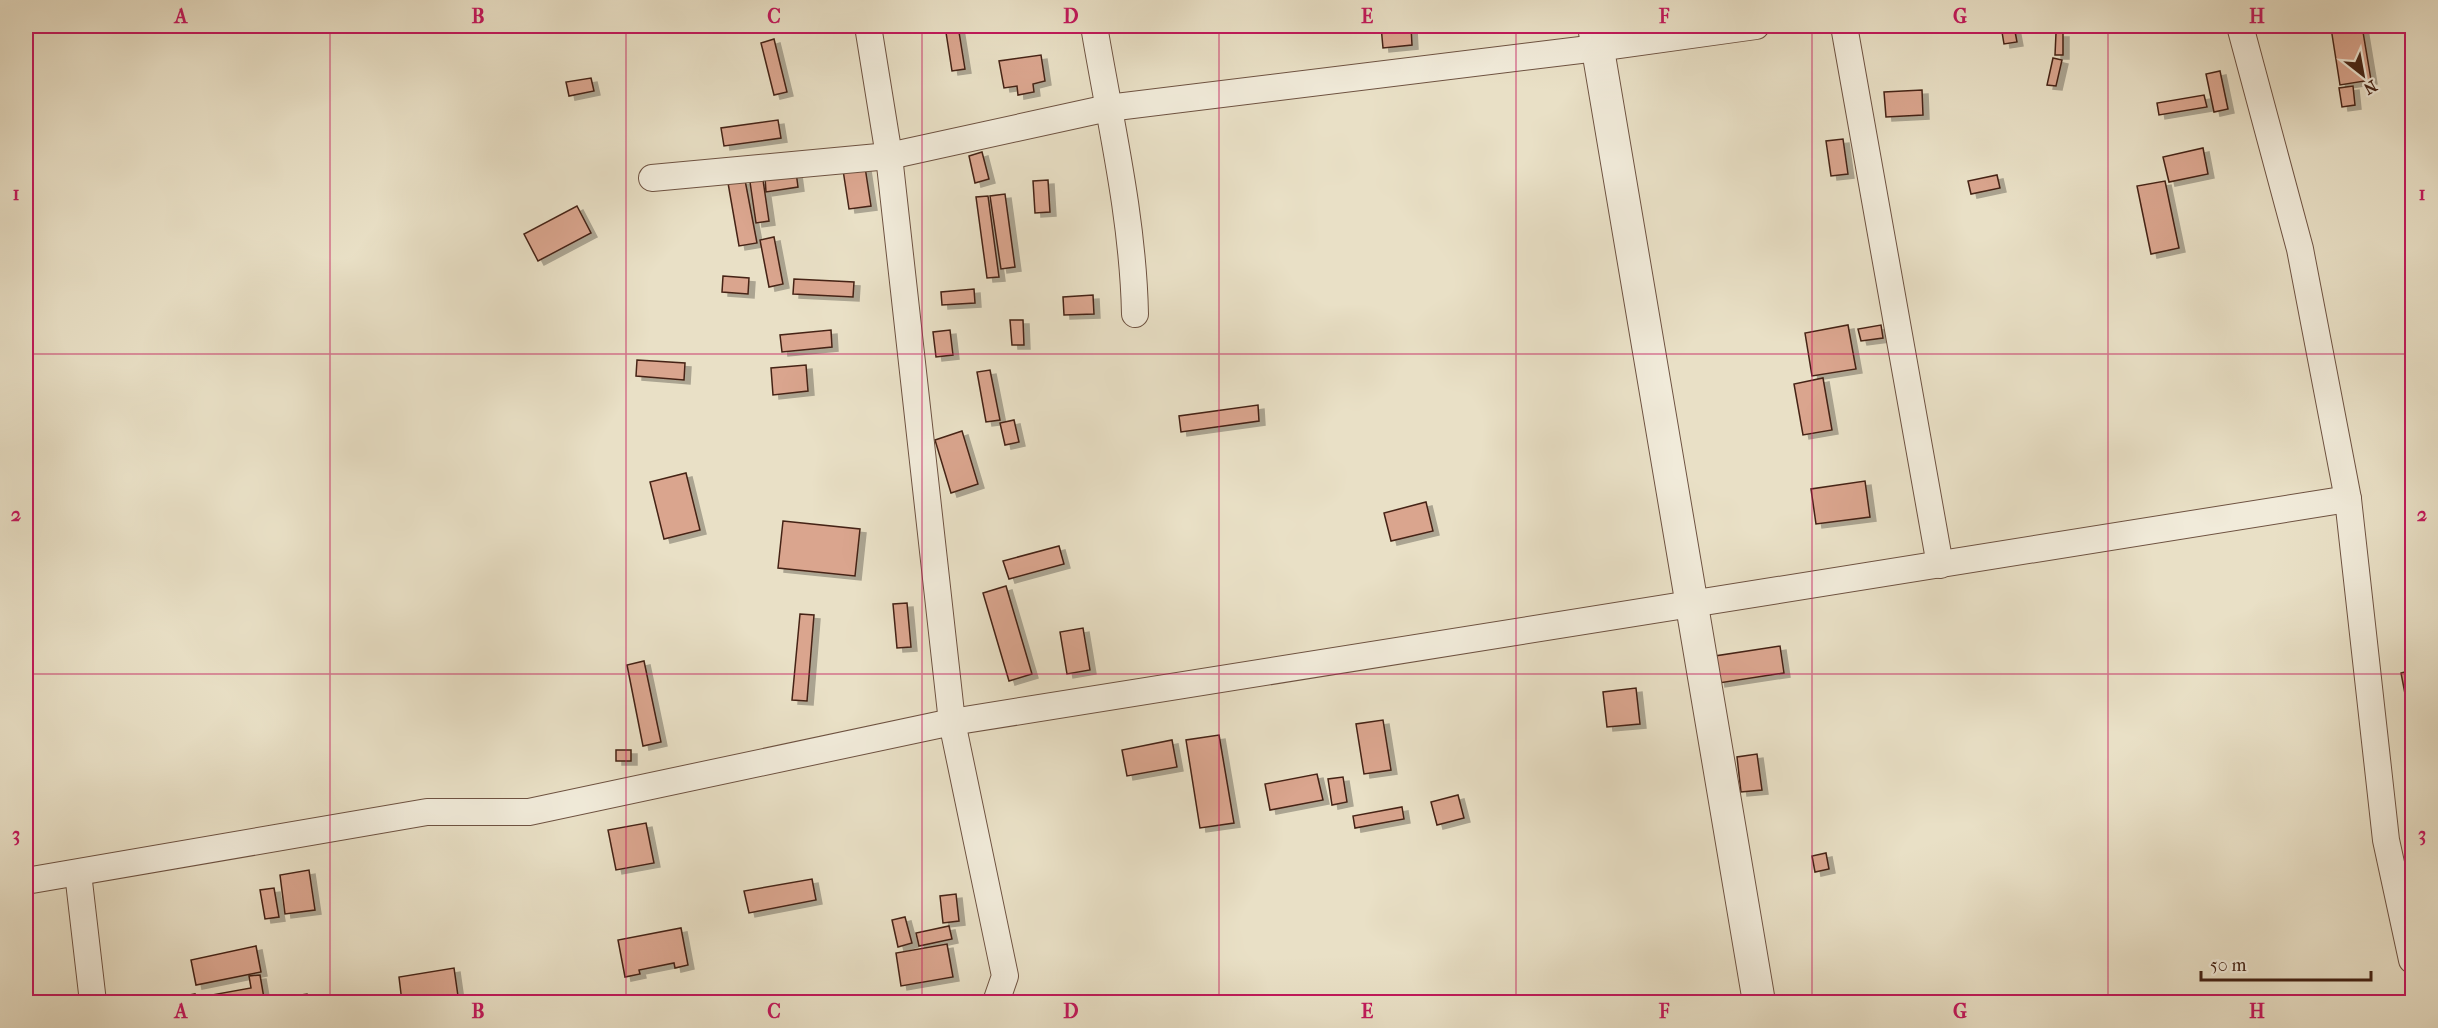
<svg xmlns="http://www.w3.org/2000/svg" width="2438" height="1028" font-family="'IM FELL French Canon',serif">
<defs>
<filter id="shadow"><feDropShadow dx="6" dy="4" stdDeviation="0" flood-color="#0004"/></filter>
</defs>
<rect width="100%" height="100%" fill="#e9e0c6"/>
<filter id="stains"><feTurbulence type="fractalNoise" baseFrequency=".00333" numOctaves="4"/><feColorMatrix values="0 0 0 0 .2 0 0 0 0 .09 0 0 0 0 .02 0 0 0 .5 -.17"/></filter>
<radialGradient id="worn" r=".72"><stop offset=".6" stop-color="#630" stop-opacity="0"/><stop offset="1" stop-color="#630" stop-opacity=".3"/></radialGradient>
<!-- building -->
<g fill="#daa58e" stroke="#452315" stroke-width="1.5" filter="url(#shadow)">
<path d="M 945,26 L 958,26 L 965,69 L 952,71 Z"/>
<path d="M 1381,26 L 1411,26 L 1412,45 L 1383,48 Z"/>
<path d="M 2001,26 L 2014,26 L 2017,42 L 2004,44 Z"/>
<path d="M 2349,26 L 2362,26 L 2371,80 L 2340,85 L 2331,28 Z"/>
<path d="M 2056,33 L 2063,33 L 2063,55 L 2055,55 Z"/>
<path d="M 774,39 L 787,92 L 774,95 L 761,43 Z"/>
<path d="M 1041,55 L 1045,81 L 1033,84 L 1034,92 L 1018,95 L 1017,86 L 1004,88 L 999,61 Z"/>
<path d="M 2053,58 L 2062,60 L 2056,86 L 2047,85 Z"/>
<path d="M 2220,71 L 2228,109 L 2214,112 L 2206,74 Z"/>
<path d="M 591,78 L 594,91 L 569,96 L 566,82 Z"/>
<path d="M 2353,86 L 2355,105 L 2342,107 L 2339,88 Z"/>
<path d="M 1922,90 L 1923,115 L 1886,117 L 1884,92 Z"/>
<path d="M 2204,95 L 2207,107 L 2159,115 L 2157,103 Z"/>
<path d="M 778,120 L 781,138 L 724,146 L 721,128 Z"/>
<path d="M 1843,139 L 1848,174 L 1831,176 L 1826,141 Z"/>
<path d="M 2203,148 L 2208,174 L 2169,182 L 2163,157 Z"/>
<path d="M 982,152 L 989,179 L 975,183 L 969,156 Z"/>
<path d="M 865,167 L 871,206 L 849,209 L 843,170 Z"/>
<path d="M 796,172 L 798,187 L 766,192 L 765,177 Z"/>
<path d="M 1997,175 L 2000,188 L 1971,194 L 1968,181 Z"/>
<path d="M 745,180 L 757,243 L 739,246 L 728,183 Z"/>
<path d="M 763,180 L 769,221 L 756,223 L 750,182 Z"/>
<path d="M 1048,180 L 1050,212 L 1035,213 L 1033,181 Z"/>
<path d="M 2165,181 L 2179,248 L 2151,254 L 2137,186 Z"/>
<path d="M 1005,194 L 1015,267 L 1001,269 L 990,196 Z"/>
<path d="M 988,196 L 999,277 L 987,278 L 976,197 Z"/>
<path d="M 577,206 L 591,233 L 538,261 L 524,234 Z"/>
<path d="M 774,237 L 783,284 L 769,287 L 760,240 Z"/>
<path d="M 723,276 L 749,278 L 748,294 L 722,292 Z"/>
<path d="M 794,279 L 854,282 L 853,297 L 793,294 Z"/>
<path d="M 974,289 L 975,303 L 942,305 L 941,292 Z"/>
<path d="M 1093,295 L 1094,314 L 1064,315 L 1063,297 Z"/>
<path d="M 1010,320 L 1023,320 L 1024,345 L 1012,345 Z"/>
<path d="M 1848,325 L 1856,369 L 1812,376 L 1805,333 Z"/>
<path d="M 1881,325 L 1883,338 L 1861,341 L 1858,329 Z"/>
<path d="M 831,330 L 832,347 L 782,352 L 780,335 Z"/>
<path d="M 950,330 L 953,355 L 936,357 L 933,332 Z"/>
<path d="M 637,360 L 685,363 L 684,380 L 636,376 Z"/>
<path d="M 806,365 L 808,391 L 773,395 L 771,368 Z"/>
<path d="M 990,370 L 1000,420 L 986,422 L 977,372 Z"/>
<path d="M 1823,378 L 1832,430 L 1803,435 L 1794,384 Z"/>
<path d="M 1258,405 L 1259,421 L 1181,432 L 1179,416 Z"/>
<path d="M 1014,420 L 1019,442 L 1005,445 L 1000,423 Z"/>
<path d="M 962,431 L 978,484 L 951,493 L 935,440 Z"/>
<path d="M 686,473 L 700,530 L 664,539 L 650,482 Z"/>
<path d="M 1865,481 L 1870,517 L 1816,524 L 1811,489 Z"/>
<path d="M 1426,502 L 1433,531 L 1391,541 L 1384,513 Z"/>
<path d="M 783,521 L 860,529 L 855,576 L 778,568 Z"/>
<path d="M 1059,546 L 1064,564 L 1009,579 L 1003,561 Z"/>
<path d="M 1006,586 L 1032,674 L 1009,681 L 983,593 Z"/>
<path d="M 907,603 L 911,647 L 897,648 L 893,604 Z"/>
<path d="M 800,614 L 814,615 L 807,701 L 792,700 Z"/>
<path d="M 1083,628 L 1090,670 L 1067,674 L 1060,632 Z"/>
<path d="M 1780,646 L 1784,673 L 1719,683 L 1715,656 Z"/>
<path d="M 644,661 L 661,742 L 643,746 L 627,665 Z"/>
<path d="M 2412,670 L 2412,698 L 2406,699 L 2401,673 Z"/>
<path d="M 1636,688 L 1640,724 L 1607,727 L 1603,692 Z"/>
<path d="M 1383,720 L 1391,770 L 1364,774 L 1356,724 Z"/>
<path d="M 1219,735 L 1234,823 L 1200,828 L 1186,740 Z"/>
<path d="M 1172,740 L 1177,767 L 1127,776 L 1122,750 Z"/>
<rect x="616" y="750" width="15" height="11"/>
<path d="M 1757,754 L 1762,790 L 1741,792 L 1737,757 Z"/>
<path d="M 1317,774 L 1323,800 L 1270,810 L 1265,784 Z"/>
<path d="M 1343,777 L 1347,802 L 1332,805 L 1328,779 Z"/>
<path d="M 1458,795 L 1464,818 L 1437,825 L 1431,802 Z"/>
<path d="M 1402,807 L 1404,819 L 1355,828 L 1353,816 Z"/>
<path d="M 646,823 L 654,863 L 616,870 L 608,830 Z"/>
<path d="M 1826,853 L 1829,869 L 1815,872 L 1812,856 Z"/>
<path d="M 309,870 L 315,910 L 285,914 L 280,875 Z"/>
<path d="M 812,879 L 816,900 L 749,913 L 744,891 Z"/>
<path d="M 274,888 L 279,917 L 265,919 L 260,890 Z"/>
<path d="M 956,894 L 959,921 L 943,923 L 940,896 Z"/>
<path d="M 905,917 L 912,943 L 898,947 L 892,920 Z"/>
<path d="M 949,926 L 952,939 L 919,946 L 916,933 Z"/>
<path d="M 681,928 L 688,965 L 675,968 L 674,963 L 639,970 L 640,974 L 625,977 L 618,940 Z"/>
<path d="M 947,944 L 953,977 L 901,986 L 896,953 Z"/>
<path d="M 256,946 L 261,972 L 196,985 L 191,960 Z"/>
<path d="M 454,968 L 458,996 L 402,1002 L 399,977 Z"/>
<path d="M 260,975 L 264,998 L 237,1002 L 207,1002 L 206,996 L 251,988 L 249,976 Z"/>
<path d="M 195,994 L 196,1002 L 168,1002 L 168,999 Z"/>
<path d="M 307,994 L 308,1002 L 267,1002 L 266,1000 Z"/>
</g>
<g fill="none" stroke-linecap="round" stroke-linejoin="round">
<defs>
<g id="minor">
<path d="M 868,26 L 889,156 L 952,722 L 1005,976 L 996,1002"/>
<path d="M 1094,26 C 1110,121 1133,217 1135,314"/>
<path d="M 1844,26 L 1940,565"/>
<path d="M 2240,26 L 2300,249 L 2348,499 L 2386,840 L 2412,960"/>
<path d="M 652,178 L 889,156 L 1108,108 L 1597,48 L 1756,26"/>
<path d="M 78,873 L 93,1002"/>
<path d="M 26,881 L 427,812 L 529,812 L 952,722 L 2348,499"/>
</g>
<path id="tertiary" d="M 1594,26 L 1759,1002"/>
</defs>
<!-- minor casing -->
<use href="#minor" stroke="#6e5241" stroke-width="28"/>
<!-- tertiary casing -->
<use href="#tertiary" stroke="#6e5241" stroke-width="34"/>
<!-- minor -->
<use href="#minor" stroke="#f1ebda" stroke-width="26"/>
<!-- tertiary -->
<use href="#tertiary" stroke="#f1ebda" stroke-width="32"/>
</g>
<!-- grid -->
<path fill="none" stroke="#c2185b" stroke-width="1.5" stroke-opacity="0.55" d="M 330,26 L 330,1002M 626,26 L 626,1002M 922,26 L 922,1002M 1219,26 L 1219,1002M 1516,26 L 1516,1002M 1812,26 L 1812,1002M 2108,26 L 2108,1002M 26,354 L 2412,354M 26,674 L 2412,674"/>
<!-- margin -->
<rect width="2438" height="1028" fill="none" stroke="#e9e0c6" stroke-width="66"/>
<!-- north arrow -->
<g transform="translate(2363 75) rotate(149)" stroke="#f1ebda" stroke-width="4.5" paint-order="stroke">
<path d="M0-4.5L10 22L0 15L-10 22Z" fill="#452315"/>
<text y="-9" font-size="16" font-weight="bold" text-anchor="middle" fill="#452315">N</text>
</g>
<!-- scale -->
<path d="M2201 971v9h170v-9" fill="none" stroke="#452315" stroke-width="3"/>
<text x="2210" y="971" font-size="18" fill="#452315" stroke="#f1ebda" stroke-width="4.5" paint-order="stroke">50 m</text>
<rect x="33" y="33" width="2372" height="962" fill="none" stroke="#c2185b" stroke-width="2"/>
<g font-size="20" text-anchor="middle" font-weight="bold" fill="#c2185b">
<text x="181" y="23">A</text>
<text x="478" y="23">B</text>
<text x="774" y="23">C</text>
<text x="1071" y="23">D</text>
<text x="1367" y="23">E</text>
<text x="1664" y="23">F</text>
<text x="1960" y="23">G</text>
<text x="2257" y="23">H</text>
<text x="16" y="200">1</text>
<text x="2422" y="200">1</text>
<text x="16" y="521">2</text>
<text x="2422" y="521">2</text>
<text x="16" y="841">3</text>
<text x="2422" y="841">3</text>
<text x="181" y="1018">A</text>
<text x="478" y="1018">B</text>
<text x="774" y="1018">C</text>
<text x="1071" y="1018">D</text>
<text x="1367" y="1018">E</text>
<text x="1664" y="1018">F</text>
<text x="1960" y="1018">G</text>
<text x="2257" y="1018">H</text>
</g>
<rect width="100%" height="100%" filter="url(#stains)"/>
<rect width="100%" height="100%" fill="url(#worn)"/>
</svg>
